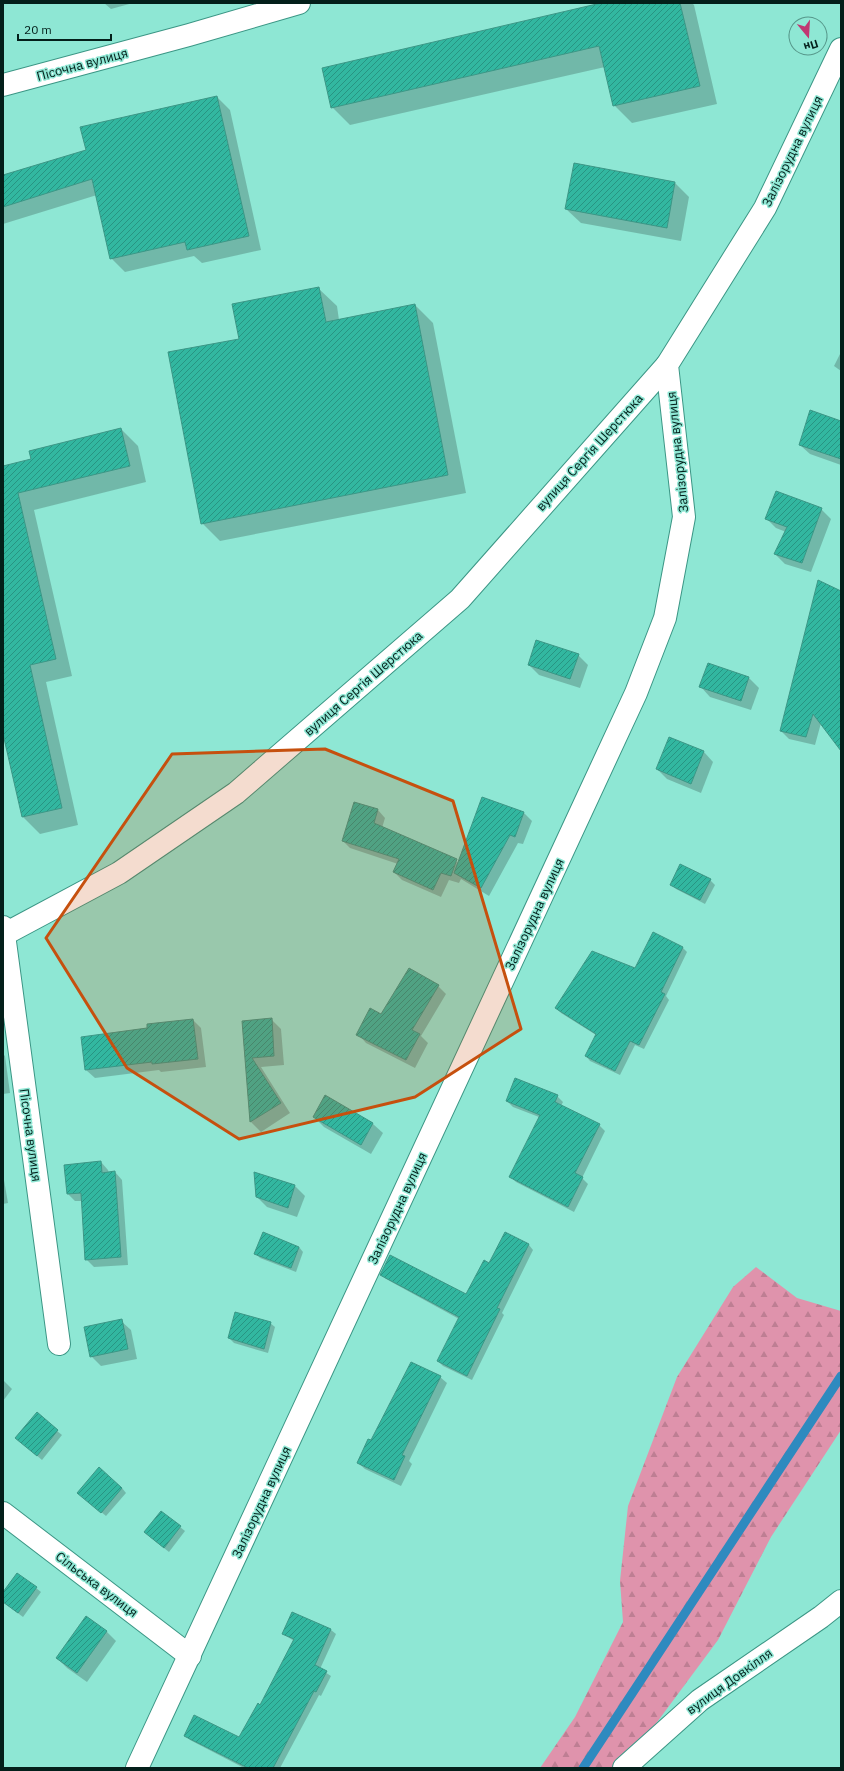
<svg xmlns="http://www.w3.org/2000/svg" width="844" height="1771" font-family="'IBM Plex Sans',sans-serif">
<defs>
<pattern id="forest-firs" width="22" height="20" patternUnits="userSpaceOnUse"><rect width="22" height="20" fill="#df93ac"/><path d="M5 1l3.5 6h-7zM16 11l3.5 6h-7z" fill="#be7e93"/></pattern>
<pattern id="building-hatch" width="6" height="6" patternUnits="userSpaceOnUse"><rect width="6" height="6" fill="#32b7a0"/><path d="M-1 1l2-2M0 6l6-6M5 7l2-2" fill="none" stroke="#289482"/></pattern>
</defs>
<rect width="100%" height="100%" fill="#8ee7d4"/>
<!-- forest -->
<path fill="url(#forest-firs)" d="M 756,1267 L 797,1298 L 841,1311 L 841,1430 L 771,1537 L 718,1640 L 623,1768 L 540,1768 L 575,1717 L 623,1622 L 620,1581 L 628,1506 L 677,1377 L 733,1287 Z"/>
<!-- shadow -->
<g fill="#0003">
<path d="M 104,3 L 133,3 L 111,9 Z"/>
<path d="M 607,3 L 692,3 L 694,5 L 717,104 L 632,123 L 614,105 L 605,67 L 350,125 L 332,107 Z"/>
<path d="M 217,97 L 230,110 L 261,250 L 202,263 L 194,256 L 125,272 L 111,258 L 97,195 L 3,224 L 3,176 L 87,151 Z"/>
<path d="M 675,183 L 689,197 L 681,241 L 581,223 L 566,209 Z"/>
<path d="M 318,288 L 337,306 L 339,320 L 415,305 L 433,323 L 466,493 L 220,541 L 202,523 L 240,340 Z"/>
<path d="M 841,352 L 841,371 L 834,366 Z"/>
<path d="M 841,422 L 841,465 L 810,454 L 800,445 Z"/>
<path d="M 121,429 L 138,446 L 146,482 L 34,510 L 72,676 L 46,682 L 78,825 L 40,834 L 23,817 L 3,729 L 3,467 L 33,460 Z"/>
<path d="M 821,509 L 831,519 L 811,572 L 785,564 L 775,554 L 786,532 L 776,528 L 766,518 Z"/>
<path d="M 841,592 L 841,749 L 821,723 L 815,745 L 789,739 L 781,731 Z"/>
<path d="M 578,655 L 588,665 L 580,688 L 539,675 L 529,665 Z"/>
<path d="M 708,665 L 749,678 L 759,688 L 751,710 L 710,697 L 701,687 Z"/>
<path d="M 670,738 L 704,752 L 713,762 L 701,793 L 667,779 L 657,769 Z"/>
<path d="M 483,798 L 524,813 L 532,821 L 523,844 L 518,843 L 489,896 L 461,879 L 459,883 L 449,880 L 441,897 L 402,880 L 394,872 L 398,864 L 350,848 L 343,841 L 378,810 L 385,818 L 382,828 L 459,863 Z"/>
<path d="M 710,880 L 715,885 L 705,904 L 676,889 L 671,884 Z"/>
<path d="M 654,934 L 683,948 L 687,952 L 666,996 L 669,1000 L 644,1049 L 635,1045 L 620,1075 L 590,1061 L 586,1056 L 596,1035 L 561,1013 L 556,1008 L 636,969 Z"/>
<path d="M 438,986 L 446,994 L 421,1036 L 428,1043 L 415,1068 L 366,1043 L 358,1034 L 382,1015 Z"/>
<path d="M 271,1019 L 281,1029 L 284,1065 L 261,1067 L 290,1113 L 261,1132 L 251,1122 L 243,1022 Z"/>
<path d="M 193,1020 L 201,1028 L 206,1067 L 161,1072 L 159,1070 L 95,1078 L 86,1070 L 149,1029 Z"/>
<path d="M 3,1054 L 5,1056 L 10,1093 L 3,1094 Z"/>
<path d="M 326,1096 L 373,1124 L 383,1133 L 371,1154 L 324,1127 L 314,1117 Z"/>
<path d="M 557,1096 L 563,1102 L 561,1106 L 599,1125 L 605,1131 L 582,1178 L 588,1184 L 574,1212 L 516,1182 L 510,1176 L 539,1117 L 513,1107 L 507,1101 Z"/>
<path d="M 101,1162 L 108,1170 L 109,1173 L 115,1172 L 122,1180 L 128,1265 L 94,1267 L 86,1259 L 83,1201 L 75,1201 L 68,1194 Z"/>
<path d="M 255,1173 L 295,1186 L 305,1196 L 297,1217 L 267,1207 L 257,1197 Z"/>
<path d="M 3,1174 L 8,1203 L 3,1204 Z"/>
<path d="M 505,1233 L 529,1245 L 533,1250 L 502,1313 L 504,1315 L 472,1380 L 443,1366 L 438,1361 L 459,1319 L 386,1279 L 381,1275 L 466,1296 L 490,1264 Z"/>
<path d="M 299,1247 L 303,1252 L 296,1272 L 260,1258 L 255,1253 Z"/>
<path d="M 121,1321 L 131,1330 L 137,1359 L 101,1366 L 91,1356 Z"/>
<path d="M 270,1323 L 275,1327 L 268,1353 L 234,1343 L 229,1338 Z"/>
<path d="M 440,1377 L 447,1383 L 409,1461 L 412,1464 L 401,1486 L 365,1469 L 358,1463 L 372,1442 Z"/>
<path d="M 3,1380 L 12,1389 L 3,1401 Z"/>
<path d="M 57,1431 L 62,1435 L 42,1460 L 21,1442 Z"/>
<path d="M 122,1488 L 126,1493 L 106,1516 L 83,1497 Z"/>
<path d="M 180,1527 L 185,1531 L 169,1552 L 150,1537 Z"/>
<path d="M 36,1588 L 41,1592 L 23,1617 L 3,1602 L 3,1594 Z"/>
<path d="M 331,1630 L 336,1634 L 320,1669 L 331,1676 L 321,1696 L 319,1695 L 280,1768 L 244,1768 L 190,1740 L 185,1735 L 239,1739 L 261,1706 L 294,1641 L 283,1634 Z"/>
<path d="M 106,1631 L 116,1641 L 87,1682 L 67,1668 L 57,1658 Z"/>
</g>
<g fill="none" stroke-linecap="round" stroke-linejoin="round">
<!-- stream -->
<path stroke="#2e8abf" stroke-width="9" d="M 583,1768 L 841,1376"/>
</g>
<!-- building -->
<g fill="url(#building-hatch)" stroke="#3c9786">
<path d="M 601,3 L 680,3 L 700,86 L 613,106 L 599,46 L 331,108 L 322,68 Z"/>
<path d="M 217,96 L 249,236 L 187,250 L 185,242 L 110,259 L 92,179 L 3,207 L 3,175 L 86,150 L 80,127 Z"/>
<path d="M 574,163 L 675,182 L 667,228 L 565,209 Z"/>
<path d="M 319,287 L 326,322 L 415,304 L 448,475 L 201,524 L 168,352 L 239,339 L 232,304 Z"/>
<path d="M 810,410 L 841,421 L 841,459 L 799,445 Z"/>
<path d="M 121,428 L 130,466 L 18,493 L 56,659 L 30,665 L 62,808 L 22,817 L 3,734 L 3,466 L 31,459 L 29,451 Z"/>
<path d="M 776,491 L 822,508 L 802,563 L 774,554 L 787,527 L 765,519 Z"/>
<path d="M 818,580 L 841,591 L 841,751 L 813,714 L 806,737 L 780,731 Z"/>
<path d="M 536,640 L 579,654 L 570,679 L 528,665 Z"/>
<path d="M 708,663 L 749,677 L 741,701 L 699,687 Z"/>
<path d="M 669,737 L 704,751 L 691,784 L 656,769 Z"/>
<path d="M 482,797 L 524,812 L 515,837 L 510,835 L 481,888 L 454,873 Z"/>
<path d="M 354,802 L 378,809 L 374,823 L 457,859 L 451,876 L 441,873 L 433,890 L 393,872 L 399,859 L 342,841 Z"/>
<path d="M 680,864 L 711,879 L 700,900 L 670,885 Z"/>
<path d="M 653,932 L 683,947 L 661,992 L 665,994 L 639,1045 L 630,1041 L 615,1071 L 585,1056 L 596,1034 L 555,1008 L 592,951 L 635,968 Z"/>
<path d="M 409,968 L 439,985 L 412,1030 L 420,1034 L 406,1060 L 356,1035 L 370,1008 L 381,1014 Z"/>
<path d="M 272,1018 L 274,1056 L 252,1058 L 281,1103 L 250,1122 L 242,1021 Z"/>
<path d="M 193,1019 L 198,1059 L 152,1064 L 152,1062 L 85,1070 L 81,1037 L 147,1028 L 147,1024 Z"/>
<path d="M 515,1078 L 558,1095 L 555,1102 L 600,1124 L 575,1173 L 583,1177 L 568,1207 L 509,1177 L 540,1115 L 506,1101 Z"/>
<path d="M 325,1095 L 373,1123 L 361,1145 L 313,1117 Z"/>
<path d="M 101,1161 L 102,1173 L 115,1171 L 121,1257 L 85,1260 L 81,1193 L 67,1194 L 64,1165 Z"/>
<path d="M 254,1172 L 295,1185 L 288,1208 L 256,1197 Z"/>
<path d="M 263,1232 L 299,1247 L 291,1268 L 254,1254 Z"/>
<path d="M 505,1232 L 529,1244 L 497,1308 L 500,1309 L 467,1376 L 437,1361 L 459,1317 L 380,1275 L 390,1255 L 466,1294 L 484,1260 L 489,1263 Z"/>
<path d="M 235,1312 L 271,1322 L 264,1349 L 228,1338 Z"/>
<path d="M 122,1319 L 128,1349 L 90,1357 L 84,1327 Z"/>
<path d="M 411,1362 L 441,1376 L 402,1455 L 405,1456 L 394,1480 L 357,1463 L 368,1439 L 371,1440 Z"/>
<path d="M 37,1412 L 58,1430 L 37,1456 L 15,1438 Z"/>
<path d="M 99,1467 L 122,1488 L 101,1513 L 77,1493 Z"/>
<path d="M 161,1511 L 181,1526 L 164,1548 L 144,1532 Z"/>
<path d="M 17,1573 L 37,1587 L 18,1613 L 3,1602 L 3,1592 Z"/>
<path d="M 292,1612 L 331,1629 L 315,1665 L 327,1671 L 316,1692 L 314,1691 L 273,1768 L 248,1768 L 184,1736 L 194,1715 L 239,1737 L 258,1703 L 260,1705 L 294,1639 L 282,1634 Z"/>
<path d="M 86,1616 L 107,1631 L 77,1673 L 56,1658 Z"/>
</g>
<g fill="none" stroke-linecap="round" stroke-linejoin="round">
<defs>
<g id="street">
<path d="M 3,85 L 189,35 L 299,3"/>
<path d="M 3,927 L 59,1344"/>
<path d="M 3,935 L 119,873 L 236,793 L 460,599 L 667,365"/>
<path d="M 3,1513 L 190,1656"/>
<path d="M 137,1768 L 636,693 L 665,618 L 684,517 L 667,365 L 765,208 L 841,49"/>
<path d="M 624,1768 L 700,1700 L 821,1617 L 841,1601"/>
</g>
</defs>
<!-- street casing -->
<use href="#street" stroke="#3b9685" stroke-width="24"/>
<!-- street -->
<use href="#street" stroke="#fff" stroke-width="22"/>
</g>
<!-- marked area -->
<path fill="#c6500e" fill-opacity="0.2" stroke="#c6500e" stroke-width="3" stroke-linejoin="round" d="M 325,749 L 453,801 L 521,1029 L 415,1097 L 239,1139 L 127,1068 L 46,938 L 172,754 Z"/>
<g text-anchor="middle" stroke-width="3" stroke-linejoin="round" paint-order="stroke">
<!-- street labels -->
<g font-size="13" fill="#031f1a" stroke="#8ee7d4">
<text transform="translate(82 64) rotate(-15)" y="5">Пісочна вулиця</text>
<text transform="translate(792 151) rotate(-64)" y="5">Залізорудна вулиця</text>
<text transform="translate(589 452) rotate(-48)" y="5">вулиця Сергія Шерстюка</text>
<text transform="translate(677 452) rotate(-96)" y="5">Залізорудна вулиця</text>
<text transform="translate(363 683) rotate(-41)" y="5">вулиця Сергія Шерстюка</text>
<text transform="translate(534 914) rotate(-65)" y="5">Залізорудна вулиця</text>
<text transform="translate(31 1135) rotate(82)" y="5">Пісочна вулиця</text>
<text transform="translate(397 1208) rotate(-65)" y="5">Залізорудна вулиця</text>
<text transform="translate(261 1502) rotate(-65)" y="5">Залізорудна вулиця</text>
<text transform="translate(97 1584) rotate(37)" y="5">Сільська вулиця</text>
<text transform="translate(729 1681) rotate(-36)" y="5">вулиця Довкілля</text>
</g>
</g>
<!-- border -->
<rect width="844" height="1771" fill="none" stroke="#031f1a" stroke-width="8"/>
<!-- north arrow -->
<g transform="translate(808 36) rotate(162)"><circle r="19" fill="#8ee7d4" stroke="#56978a"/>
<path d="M0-3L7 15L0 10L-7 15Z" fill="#c13772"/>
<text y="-6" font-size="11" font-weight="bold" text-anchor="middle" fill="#031f1a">Пн</text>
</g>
<!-- scale -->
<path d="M18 34v6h93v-6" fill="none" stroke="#031f1a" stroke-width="2"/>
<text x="24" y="34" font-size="12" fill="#031f1a" stroke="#8ee7d4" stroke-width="3" paint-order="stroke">20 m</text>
</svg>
